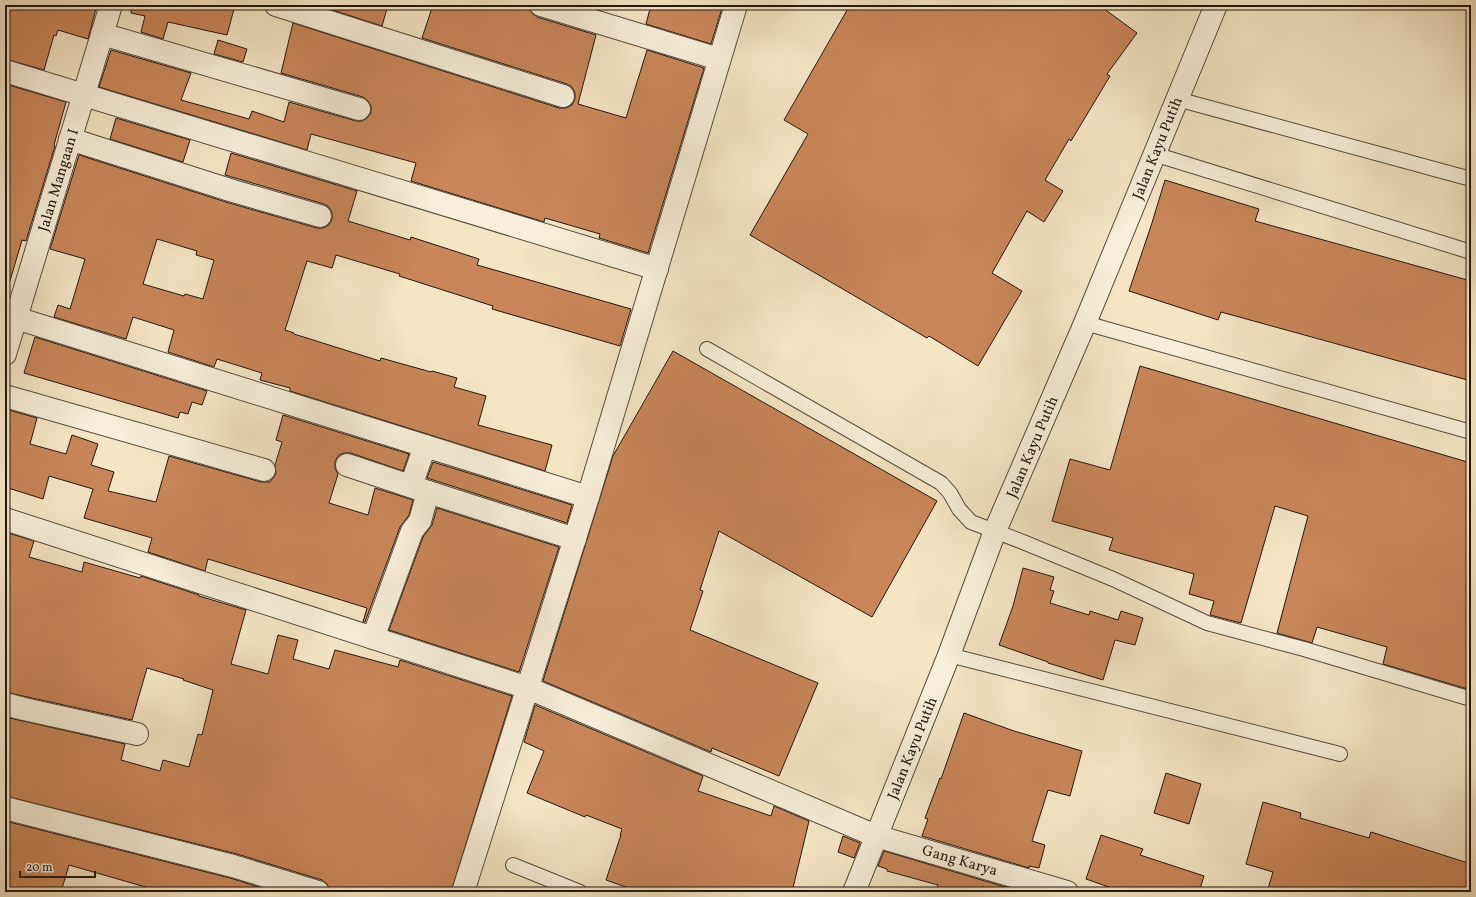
<svg xmlns="http://www.w3.org/2000/svg" width="1476" height="897" font-family="Vollkorn,serif">
<rect width="100%" height="100%" fill="#f5e5c5"/>
<filter id="stains"><feTurbulence type="fractalNoise" baseFrequency=".005" numOctaves="4"/><feColorMatrix values="0 0 0 0 .2 0 0 0 0 .09 0 0 0 0 .02 0 0 0 .5 -.17"/></filter>
<radialGradient id="worn" r=".72"><stop offset=".6" stop-color="#630" stop-opacity="0"/><stop offset="1" stop-color="#630" stop-opacity=".3"/></radialGradient>
<!-- building -->
<g fill="#c8865a" stroke="#22160f" fill-rule="evenodd">
<path d="M 5,5 L 97,5 L 88,39 L 58,30 L 56,36 L 54,35 L 44,70 L 5,59 Z"/>
<path d="M 132,5 L 235,5 L 227,35 L 168,22 L 163,39 L 141,32 L 145,16 L 131,13 Z"/>
<path d="M 317,5 L 388,5 L 382,26 Z"/>
<path d="M 433,5 L 529,5 L 532,13 L 537,17 L 596,35 L 578,104 L 626,118 L 647,50 L 704,68 L 648,253 L 599,238 L 600,234 L 545,218 L 544,222 L 411,181 L 416,163 L 311,134 L 307,150 L 99,87 L 111,50 L 191,73 L 181,100 L 249,119 L 252,111 L 284,122 L 289,102 L 356,121 L 362,121 L 367,118 L 371,113 L 371,106 L 368,101 L 363,97 L 281,73 L 293,23 L 559,108 L 566,108 L 572,105 L 575,99 L 575,93 L 572,87 L 567,84 L 422,38 Z"/>
<path d="M 651,5 L 723,5 L 711,44 L 646,24 Z"/>
<path d="M 850,5 L 1099,5 L 1137,33 L 1107,74 L 1110,76 L 1071,141 L 1069,139 L 1045,180 L 1063,191 L 1044,222 L 1027,211 L 992,273 L 1022,291 L 978,366 L 929,336 L 927,338 L 750,235 L 808,134 L 784,120 Z"/>
<path d="M 218,40 L 247,49 L 243,62 L 214,54 Z"/>
<path d="M 5,84 L 66,102 L 54,145 L 55,146 L 26,241 L 22,240 L 10,281 L 5,280 Z"/>
<path d="M 116,118 L 190,140 L 183,162 L 110,139 Z"/>
<path d="M 231,153 L 357,191 L 348,221 L 410,240 L 411,237 L 479,259 L 477,265 L 631,309 L 620,346 L 492,309 L 493,306 L 399,276 L 400,274 L 336,255 L 332,268 L 307,261 L 285,330 L 294,333 L 294,334 L 380,361 L 381,358 L 431,372 L 432,371 L 457,378 L 454,387 L 486,396 L 478,425 L 552,445 L 545,471 L 290,391 L 290,388 L 260,380 L 262,373 L 217,359 L 214,367 L 168,352 L 174,330 L 133,317 L 126,339 L 54,317 L 58,305 L 70,309 L 85,259 L 50,249 L 79,155 L 229,203 L 317,228 L 323,228 L 329,225 L 332,219 L 332,213 L 329,207 L 324,204 L 225,175 ZM 157,239 L 197,251 L 196,255 L 214,260 L 203,299 L 185,294 L 184,296 L 143,284 Z"/>
<path d="M 1165,180 L 1259,209 L 1255,221 L 1471,281 L 1471,381 L 1221,312 L 1218,320 L 1129,291 L 1151,226 Z"/>
<path d="M 35,337 L 207,391 L 202,405 L 192,402 L 188,414 L 180,412 L 178,418 L 24,373 Z"/>
<path d="M 673,351 L 937,501 L 872,617 L 719,531 L 700,590 L 703,591 L 690,630 L 818,683 L 779,776 L 712,748 L 711,752 L 543,681 L 613,456 Z"/>
<path d="M 1140,366 L 1471,463 L 1471,690 L 1383,664 L 1387,647 L 1317,627 L 1312,643 L 1277,633 L 1308,516 L 1275,506 L 1241,623 L 1210,615 L 1214,601 L 1189,594 L 1194,574 L 1109,550 L 1113,538 L 1052,521 L 1070,459 L 1110,470 Z"/>
<path d="M 5,409 L 37,418 L 30,444 L 66,454 L 72,435 L 98,444 L 91,465 L 114,472 L 108,491 L 156,502 L 169,456 L 261,482 L 270,482 L 276,474 L 275,465 L 282,442 L 276,440 L 283,415 L 409,454 L 403,471 L 351,453 L 344,453 L 339,455 L 335,461 L 335,468 L 338,474 L 329,503 L 368,515 L 375,488 L 413,500 L 409,515 L 400,527 L 365,622 L 363,622 L 367,608 L 208,559 L 205,571 L 148,552 L 152,538 L 84,518 L 93,489 L 49,476 L 43,499 L 5,487 Z"/>
<path d="M 433,462 L 572,505 L 567,523 L 427,478 Z"/>
<path d="M 437,508 L 559,547 L 519,672 L 389,630 L 423,537 L 432,525 Z"/>
<path d="M 5,532 L 34,541 L 29,557 L 82,572 L 84,562 L 140,578 L 141,576 L 199,595 L 199,596 L 246,610 L 231,664 L 268,674 L 278,635 L 298,640 L 293,659 L 329,669 L 335,650 L 398,667 L 400,660 L 512,696 L 451,892 L 330,892 L 327,884 L 322,880 L 237,854 L 5,796 L 5,717 L 125,744 L 121,760 L 160,771 L 163,760 L 189,767 L 198,734 L 202,735 L 213,690 L 183,680 L 184,679 L 147,668 L 132,720 L 5,692 Z"/>
<path d="M 1023,568 L 1054,577 L 1050,590 L 1054,591 L 1050,603 L 1089,615 L 1090,611 L 1118,620 L 1121,611 L 1143,618 L 1135,645 L 1115,640 L 1103,680 L 1048,663 L 1048,662 L 999,645 L 1013,606 Z"/>
<path d="M 535,705 L 703,776 L 698,791 L 771,816 L 774,806 L 809,821 L 792,892 L 640,892 L 606,880 L 621,835 L 620,835 L 622,829 L 586,815 L 585,817 L 527,793 L 544,751 L 524,742 Z"/>
<path d="M 964,713 L 1014,731 L 1082,751 L 1070,796 L 1048,790 L 1032,841 L 1045,845 L 1039,868 L 1029,866 L 1029,868 L 922,836 L 928,819 L 925,818 L 940,778 L 941,779 Z"/>
<path d="M 1166,773 L 1201,784 L 1189,824 L 1154,813 Z"/>
<path d="M 1263,802 L 1301,813 L 1300,818 L 1369,838 L 1371,832 L 1471,864 L 1471,892 L 1267,892 L 1273,872 L 1246,864 Z"/>
<path d="M 5,821 L 230,878 L 275,892 L 163,892 L 69,865 L 61,892 L 29,892 L 5,886 Z"/>
<path d="M 1101,835 L 1143,849 L 1140,855 L 1204,876 L 1199,892 L 1123,892 L 1086,879 Z"/>
<path d="M 843,836 L 860,843 L 854,858 L 838,852 Z"/>
<path d="M 884,851 L 1022,892 L 935,892 L 938,885 L 887,871 L 887,869 L 878,866 Z"/>
</g>
<g fill="none" stroke-linecap="round" stroke-linejoin="round">
<defs>
<g id="service">
<path d="M 1177,99 L 1471,179"/>
<path d="M 1154,154 L 1471,252"/>
<path d="M 1085,323 L 1471,432"/>
<path d="M 707,349 L 941,483 L 950,493 L 959,509 L 971,522 L 1023,542 L 1113,579 L 1207,623 L 1304,649 L 1471,699"/>
<path d="M 949,655 L 1340,754"/>
<path d="M 513,865 L 580,892"/>
</g>
<g id="minor">
<path d="M 276,5 L 563,96"/>
<path d="M 541,5 L 719,59"/>
<path d="M 102,34 L 359,109"/>
<path d="M 5,71 L 657,269"/>
<path d="M 70,139 L 233,191 L 320,216"/>
<path d="M 16,318 L 588,497"/>
<path d="M 5,354 L 111,5"/>
<path d="M 5,396 L 264,470"/>
<path d="M 347,465 L 428,492 L 575,539"/>
<path d="M 411,486 L 425,446"/>
<path d="M 5,519 L 528,688 L 876,836 L 1067,892"/>
<path d="M 373,638 L 412,531 L 420,521 L 428,492"/>
<path d="M 5,704 L 24,709 L 137,734"/>
<path d="M 5,808 L 233,866 L 318,892"/>
<path d="M 463,892 L 588,497 L 736,5"/>
<path d="M 854,892 L 949,655 L 995,531 L 1085,323 L 1216,5"/>
</g>
</defs>
<!-- service casing -->
<use href="#service" stroke="#574a3c" stroke-width="16"/>
<!-- minor casing -->
<use href="#minor" stroke="#574a3c" stroke-width="24"/>
<!-- service -->
<use href="#service" stroke="#f8eed9" stroke-width="14"/>
<!-- minor -->
<use href="#minor" stroke="#f8eed9" stroke-width="22"/>
</g>
<g text-anchor="middle" stroke-width="3" stroke-linejoin="round" paint-order="stroke">
<!-- street labels -->
<g font-size="15" fill="#22160f" stroke="#f8eed9">
<text transform="translate(1157 148) rotate(-68)" y="5">Jalan Kayu Putih</text>
<text transform="translate(58 180) rotate(-73)" y="5">Jalan Mangaan I</text>
<text transform="translate(1032 447) rotate(-67)" y="5">Jalan Kayu Putih</text>
<text transform="translate(912 748) rotate(-68)" y="5">Jalan Kayu Putih</text>
<text transform="translate(960 860) rotate(16)" y="5">Gang Karya</text>
</g>
</g>
<!-- margin -->
<rect width="1476" height="897" fill="none" stroke="#f5e5c5" stroke-width="20"/>
<rect x="6" y="6" width="1464" height="885" fill="none" stroke="#22160f" stroke-width="2"/>
<rect x="10" y="10" width="1456" height="877" fill="none" stroke="#22160f"/>
<!-- scale -->
<path d="M20 871v6h75v-6" fill="none" stroke="#22160f" stroke-width="2"/>
<text x="26" y="871" font-size="12" fill="#22160f" stroke="#f8eed9" stroke-width="3" paint-order="stroke">20 m</text>
<rect width="100%" height="100%" filter="url(#stains)"/>
<rect width="100%" height="100%" fill="url(#worn)"/>
</svg>
